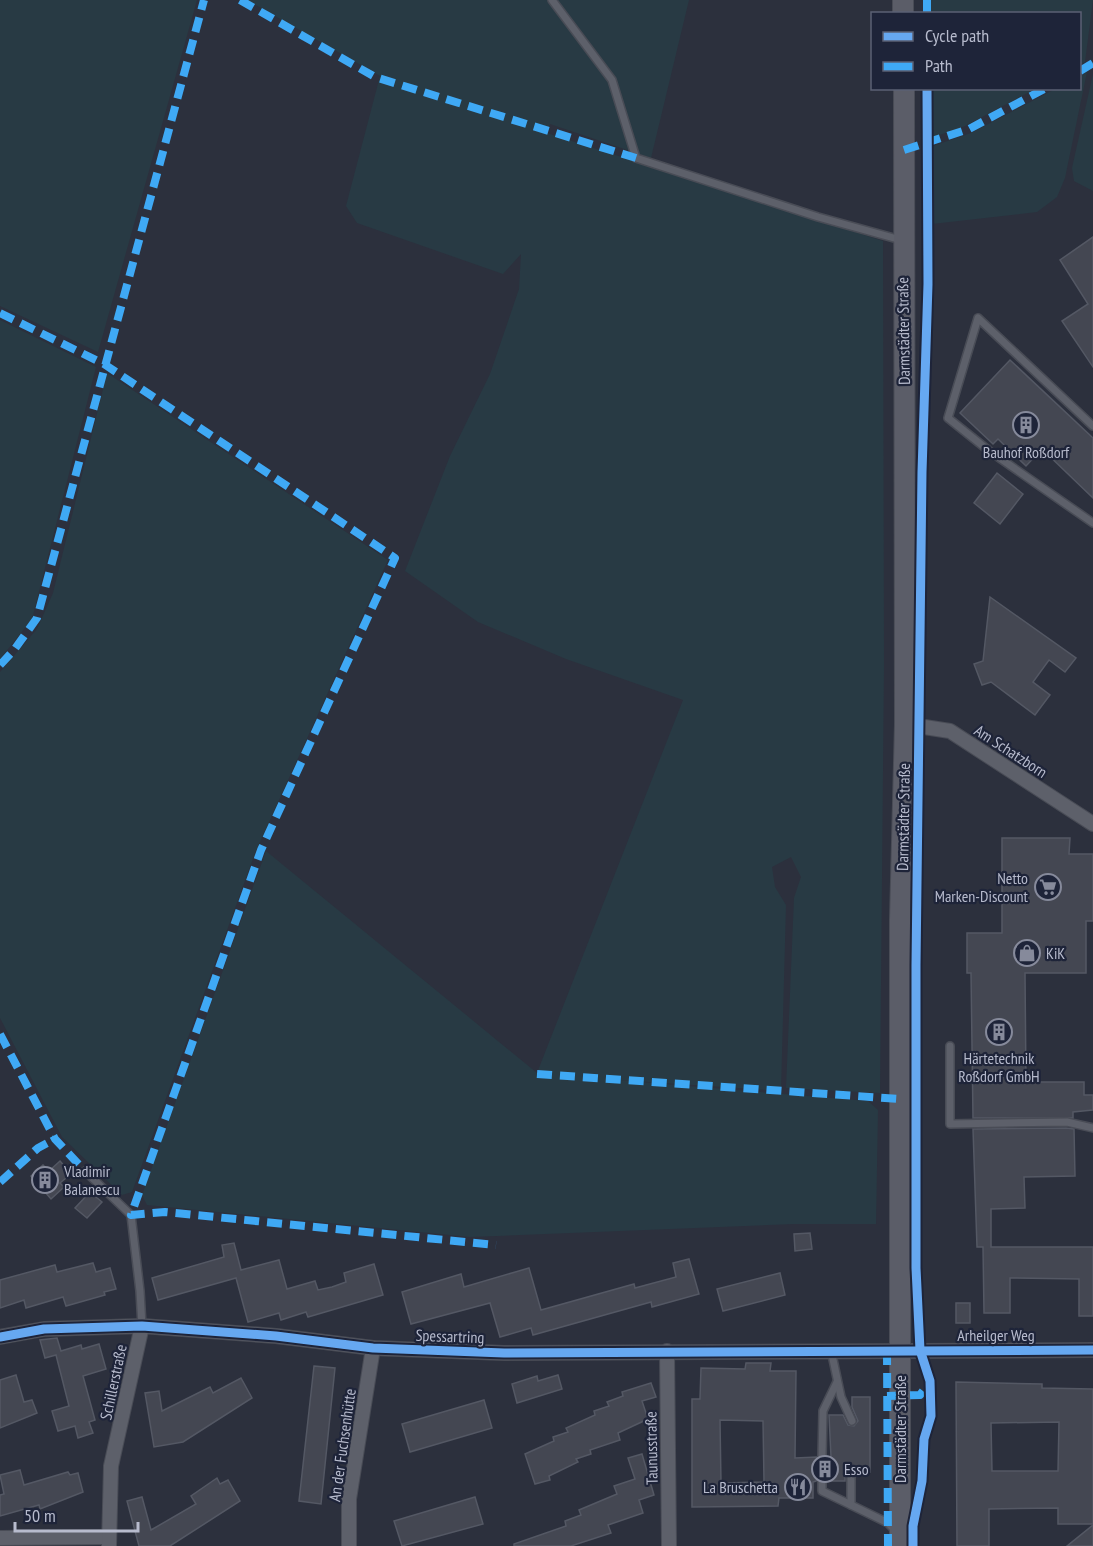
<svg xmlns="http://www.w3.org/2000/svg" width="1093" height="1546" font-family="'PT Sans Narrow',sans-serif">
<rect width="100%" height="100%" fill="#2c303d"/>
<!-- green -->
<g fill="#283a44">
<path d="M 0,0 L 197,0 L 98,352 L 0,306 Z"/>
<path d="M 247,0 L 689,0 L 651,158 L 550,124 L 547,133 L 883,241 L 884,664 L 880,1093 L 786,1088 L 794,898 L 801,877 L 791,857 L 772,867 L 775,887 L 786,905 L 781,1091 L 604,1079 L 868,1101 L 878,1110 L 876,1224 L 794,1224 L 470,1237 L 147,1205 L 142,1195 L 266,851 L 537,1073 L 683,700 L 566,659 L 478,622 L 405,571 L 450,456 L 490,374 L 519,289 L 521,254 L 503,274 L 357,223 L 346,206 L 380,76 Z"/>
<path d="M 930,0 L 1093,0 L 1085,62 L 1080,65 L 1080,14 L 931,13 Z"/>
<path d="M 1087,72 L 1065,178 L 1057,197 L 1037,212 L 932,224 L 933,146 L 971,133 L 1055,89 L 1080,88 L 1080,76 Z"/>
<path d="M 1093,74 L 1093,191 L 1074,181 L 1072,168 Z"/>
<path d="M 931,89 L 931,88 L 1035,89 L 965,126 L 931,138 Z"/>
<path d="M 0,320 L 96,367 L 32,619 L 0,659 Z"/>
<path d="M 107,373 L 388,560 L 255,853 L 132,1192 L 122,1195 L 62,1137 L 0,1018 L 0,672 L 37,629 L 53,593 Z"/>
</g>
<!-- building -->
<g fill="#444752" stroke="#545864" stroke-width="1.5" fill-rule="evenodd">
<path d="M 1093,237 L 1093,367 L 1062,321 L 1088,304 L 1060,260 Z"/>
<path d="M 1010,360 L 1093,438 L 1093,498 L 1042,449 L 1026,466 L 998,439 L 993,444 L 960,413 Z"/>
<path d="M 997,473 L 1023,494 L 1000,524 L 974,503 Z"/>
<path d="M 990,597 L 1076,658 L 1065,672 L 1049,660 L 1033,682 L 1050,695 L 1035,715 L 991,682 L 982,685 L 974,664 L 983,661 Z"/>
<path d="M 1002,838 L 1070,838 L 1069,854 L 1093,854 L 1093,921 L 1086,921 L 1086,973 L 1025,973 L 1026,1082 L 1084,1082 L 1084,1095 L 1093,1095 L 1093,1110 L 1073,1112 L 1073,1118 L 973,1118 L 971,973 L 967,973 L 967,933 L 1002,933 Z"/>
<path d="M 1066,1128 L 1074,1129 L 1075,1176 L 1024,1177 L 1025,1208 L 991,1209 L 991,1247 L 1093,1247 L 1093,1316 L 1079,1316 L 1079,1279 L 1010,1278 L 1010,1313 L 984,1313 L 983,1247 L 977,1247 L 973,1129 Z"/>
<path d="M 60,1161 L 71,1174 L 60,1183 L 64,1187 L 51,1199 L 31,1176 L 43,1165 L 49,1171 Z"/>
<path d="M 90,1192 L 102,1202 L 87,1218 L 75,1208 Z"/>
<path d="M 810,1233 L 812,1249 L 795,1251 L 794,1234 Z"/>
<path d="M 234,1243 L 241,1270 L 279,1260 L 287,1289 L 315,1281 L 318,1290 L 332,1287 L 346,1282 L 344,1273 L 374,1264 L 383,1295 L 308,1317 L 306,1312 L 281,1320 L 279,1313 L 248,1322 L 236,1278 L 158,1300 L 152,1278 L 224,1257 L 222,1245 Z"/>
<path d="M 689,1259 L 699,1294 L 652,1307 L 651,1302 L 533,1335 L 531,1328 L 500,1337 L 490,1303 L 411,1324 L 402,1292 L 461,1274 L 464,1287 L 529,1268 L 541,1310 L 634,1284 L 635,1288 L 676,1277 L 673,1263 Z"/>
<path d="M 93,1263 L 96,1272 L 110,1268 L 116,1289 L 104,1292 L 105,1295 L 66,1306 L 63,1297 L 26,1308 L 24,1300 L 0,1308 L 0,1280 L 55,1265 L 57,1272 Z"/>
<path d="M 780,1273 L 785,1295 L 723,1311 L 717,1289 Z"/>
<rect x="956" y="1303" width="14" height="20"/>
<path d="M 57,1338 L 61,1351 L 81,1345 L 82,1349 L 99,1344 L 106,1369 L 83,1376 L 95,1420 L 89,1422 L 93,1433 L 78,1438 L 75,1426 L 58,1431 L 52,1411 L 69,1406 L 56,1355 L 45,1358 L 40,1340 Z"/>
<path d="M 746,1363 L 771,1363 L 770,1371 L 796,1371 L 795,1458 L 817,1457 L 822,1462 L 831,1457 L 829,1415 L 843,1415 L 848,1425 L 854,1426 L 858,1421 L 852,1407 L 852,1397 L 870,1397 L 870,1472 L 857,1472 L 850,1466 L 845,1472 L 845,1481 L 828,1481 L 825,1476 L 820,1476 L 816,1481 L 813,1482 L 813,1498 L 779,1498 L 778,1506 L 692,1507 L 692,1399 L 700,1399 L 701,1368 L 745,1369 ZM 720,1420 L 763,1421 L 764,1482 L 721,1483 Z"/>
<path d="M 314,1366 L 335,1368 L 321,1504 L 299,1501 Z"/>
<path d="M 16,1375 L 24,1402 L 32,1400 L 37,1413 L 0,1428 L 0,1380 Z"/>
<path d="M 558,1375 L 562,1389 L 517,1403 L 512,1384 L 537,1376 L 538,1381 Z"/>
<path d="M 241,1378 L 252,1398 L 183,1442 L 154,1447 L 145,1393 L 159,1391 L 162,1411 L 210,1387 L 213,1393 Z"/>
<path d="M 956,1382 L 1042,1384 L 1042,1388 L 1093,1389 L 1093,1524 L 1058,1524 L 1058,1508 L 989,1509 L 989,1546 L 957,1546 ZM 1059,1422 L 1058,1471 L 992,1471 L 991,1423 Z"/>
<path d="M 651,1383 L 656,1397 L 642,1401 L 648,1419 L 618,1433 L 620,1440 L 590,1450 L 591,1454 L 576,1459 L 578,1462 L 549,1476 L 550,1480 L 535,1484 L 525,1454 L 554,1441 L 553,1437 L 568,1432 L 566,1428 L 595,1415 L 594,1411 L 609,1406 L 607,1402 L 623,1396 L 622,1392 Z"/>
<path d="M 484,1400 L 492,1428 L 410,1452 L 402,1424 Z"/>
<path d="M 642,1454 L 654,1495 L 639,1500 L 643,1513 L 608,1525 L 611,1533 L 571,1546 L 514,1546 L 514,1544 L 566,1526 L 565,1521 L 581,1515 L 579,1510 L 617,1494 L 614,1486 L 635,1479 L 628,1458 Z"/>
<path d="M 20,1470 L 24,1485 L 68,1472 L 70,1475 L 78,1473 L 83,1492 L 40,1509 L 39,1505 L 0,1516 L 0,1495 L 4,1494 L 0,1475 Z"/>
<path d="M 217,1478 L 220,1484 L 228,1480 L 240,1501 L 170,1546 L 139,1546 L 127,1501 L 142,1497 L 151,1530 L 196,1504 L 191,1496 Z"/>
<path d="M 475,1497 L 483,1524 L 402,1546 L 394,1521 Z"/>
<path d="M 1093,1525 L 1093,1546 L 1067,1546 Z"/>
</g>
<g fill="none" stroke-linecap="round" stroke-linejoin="round">
<defs>
<g id="service">
<path d="M 552,0 L 612,80 L 636,158 L 818,217 L 901,240"/>
<path d="M 1093,426 L 978,318 L 948,418 L 988,450 L 1093,523"/>
<path d="M 950,1046 L 950,1124 L 1067,1122 L 1093,1128"/>
<path d="M 85,1171 L 131,1215 L 140,1291 L 142,1326"/>
<path d="M 831,1350 L 841,1397 L 852,1421"/>
<path d="M 822,1456 L 823,1411 L 837,1382"/>
<path d="M 851,1472 L 851,1505 L 888,1523 L 895,1530"/>
<path d="M 822,1481 L 822,1491 L 851,1505"/>
</g>
<g id="minor">
<path d="M 905,724 L 950,731 L 1093,824"/>
<path d="M 0,1337 L 44,1329 L 142,1326 L 276,1336 L 373,1348 L 504,1353 L 1093,1350"/>
<path d="M 667,1351 L 669,1546"/>
<path d="M 0,1538 L 108,1537"/>
<path d="M 109,1546 L 111,1466 L 142,1326"/>
<path d="M 349,1546 L 349,1499 L 373,1348"/>
</g>
<g id="secondary">
<path d="M 903,0 L 903,14"/>
<path d="M 900,1546 L 900,920 L 905,724 L 904,88"/>
</g>
</defs>
<!-- service casing -->
<use href="#service" stroke="#494c56" stroke-width="10"/>
<!-- minor casing -->
<use href="#minor" stroke="#494c56" stroke-width="16"/>
<!-- secondary casing -->
<use href="#secondary" stroke="#494c56" stroke-width="22"/>
<!-- service -->
<use href="#service" stroke="#5d606a" stroke-width="7"/>
<!-- minor -->
<use href="#minor" stroke="#5d606a" stroke-width="14"/>
<!-- secondary -->
<use href="#secondary" stroke="#5b5d68" stroke-width="20"/>
<!-- quiet -->
<g stroke="#3fa9f5" stroke-width="8" stroke-dasharray="15 8" stroke-linecap="butt">
<path d="M 240,0 L 375,77 L 636,158"/>
<path d="M 927,0 L 927,14"/>
<path d="M 1080,71 L 1093,63"/>
<path d="M 904,150 L 969,129 L 1046,88"/>
<path d="M 0,313 L 104,364 L 395,558 L 261,850 L 131,1215 L 165,1212 L 496,1245"/>
<path d="M 0,665 L 14,650 L 37,618 L 204,0"/>
<path d="M 0,1034 L 55,1139 L 85,1171"/>
<path d="M 537,1074 L 900,1099"/>
<path d="M 0,1182 L 38,1148 L 55,1139"/>
<path d="M 887,1350 L 888,1546"/>
<path d="M 887,1396 L 920,1395 L 929,1383"/>
</g>
<defs>
<g id="cycleway">
<path d="M 0,1337 L 44,1329 L 142,1326 L 276,1336 L 373,1348 L 504,1353 L 1093,1350"/>
<path d="M 913,1546 L 913,1526 L 922,1481 L 924,1439 L 931,1416 L 930,1381 L 920,1350 L 916,1268 L 916,965 L 922,472 L 928,284 L 927,88"/>
</g>
</defs>
<!-- cycleway casing -->
<use href="#cycleway" stroke="#1e2439" stroke-width="13"/>
<!-- cycleway -->
<use href="#cycleway" stroke="#66a8f1" stroke-width="9"/>
</g>
<!-- icons -->
<defs>
<symbol id="building-ring" viewBox="-11 -11 22 22"><circle r="9.5" fill="#1e2439" stroke="#868a9b" stroke-width="1.5"/><path d="M-4-6H4V6H1V3H-1V6H-4ZM-2.5-4.3h1.7v1.8h-1.7ZM.8-4.3h1.7v1.8H.8ZM-2.5-1h1.7V.8h-1.7ZM.8-1h1.7V.8H.8Z" fill="#868a9b"/></symbol>
<symbol id="supermarket-ring" viewBox="-11 -11 22 22"><circle r="9.5" fill="#1e2439" stroke="#868a9b" stroke-width="1.5"/><path d="M-6-5.5h2.5l.6 2H6L4.5 2H-2.5L-4.4-4H-6ZM-1.5 3.2a1.3 1.3 0 1 0 .1 0ZM3 3.2a1.3 1.3 0 1 0 .1 0Z" fill="#868a9b"/></symbol>
<symbol id="shop-ring" viewBox="-11 -11 22 22"><circle r="9.5" fill="#1e2439" stroke="#868a9b" stroke-width="1.5"/><path d="M-5-2.5h2.3a2.7 3.5 0 0 1 5.4 0H5L5.5 6h-11ZM-1.5-2.5h3a1.5 2.3 0 0 0-3 0Z" fill="#868a9b"/></symbol>
<symbol id="restaurant-ring" viewBox="-11 -11 22 22"><circle r="9.5" fill="#1e2439" stroke="#868a9b" stroke-width="1.5"/><path d="M-5-6h1v4h1v-4h1v4h1v-4h1v5L-1.5 .5V6h-2V.5L-5-1ZM5-6V6H3V1.5H1.5Q1.5-4 5-6Z" fill="#868a9b"/></symbol>
</defs>
<g fill-rule="evenodd">
<use href="#building-ring" x="1011" y="410" width="30" height="30"/>
<use href="#supermarket-ring" x="1033" y="872" width="30" height="30"/>
<use href="#shop-ring" x="1012" y="938" width="30" height="30"/>
<use href="#building-ring" x="984" y="1017" width="30" height="30"/>
<use href="#building-ring" x="30" y="1165" width="30" height="30"/>
<use href="#building-ring" x="810" y="1454" width="30" height="30"/>
<use href="#restaurant-ring" x="783" y="1472" width="30" height="30"/>
</g>
<g text-anchor="middle" stroke-width="4.5" stroke-linejoin="round" paint-order="stroke">
<!-- street labels -->
<g font-size="16" fill="#b7bbcd" stroke="#1e2439">
<text transform="translate(903 331) rotate(-91)" y="6">Darmstädter Straße</text>
<text transform="translate(1011 751) rotate(33)" y="6">Am Schatzborn</text>
<text transform="translate(903 817) rotate(-89)" y="6">Darmstädter Straße</text>
<text x="996" y="1341">Arheilger Weg</text>
<text transform="translate(450 1336) rotate(2)" y="6">Spessartring</text>
<text transform="translate(113 1382) rotate(-78)" y="6">Schillerstraße</text>
<text transform="translate(900 1429) rotate(-90)" y="6">Darmstädter Straße</text>
<text transform="translate(342 1445) rotate(-82)" y="6">An der Fuchsenhütte</text>
<text transform="translate(651 1448) rotate(-91)" y="6">Taunusstraße</text>
</g>
<!-- poi labels -->
<g font-size="16" fill="#b7bbcd" stroke="#1e2439" text-anchor="start">
<text x="1026" y="458" text-anchor="middle">Bauhof Roßdorf</text>
<text x="1028" y="884" text-anchor="end">Netto<tspan x="1028" dy="18">Marken-Discount</tspan></text>
<text x="1046" y="959">KiK</text>
<text x="999" y="1064" text-anchor="middle">Härtetechnik<tspan x="999" dy="18">Roßdorf GmbH</tspan></text>
<text x="64" y="1177">Vladimir<tspan x="64" dy="18">Balanescu</tspan></text>
<text x="844" y="1475">Esso</text>
<text x="778" y="1493" text-anchor="end">La Bruschetta</text>
</g>
</g>
<!-- legend -->
<rect x="871" y="12" width="210" height="78" fill="#1e2439" stroke="#5b6074" stroke-width="1.5"/>
<rect x="883" y="32" width="30" height="9" fill="#66a8f1" stroke="#5b6074" stroke-width="1.5"/>
<text x="925" y="42" font-size="18" fill="#b7bbcd">Cycle path</text>
<rect x="883" y="62" width="30" height="9" fill="#3fa9f5" stroke="#5b6074" stroke-width="1.5"/>
<text x="925" y="72" font-size="18" fill="#b7bbcd">Path</text>
<!-- scale -->
<path d="M15 1522v9h123v-9" fill="none" stroke="#b7bbcd" stroke-width="3"/>
<text x="24" y="1522" font-size="18" fill="#b7bbcd" stroke="#1e2439" stroke-width="4.5" paint-order="stroke">50 m</text>
</svg>
